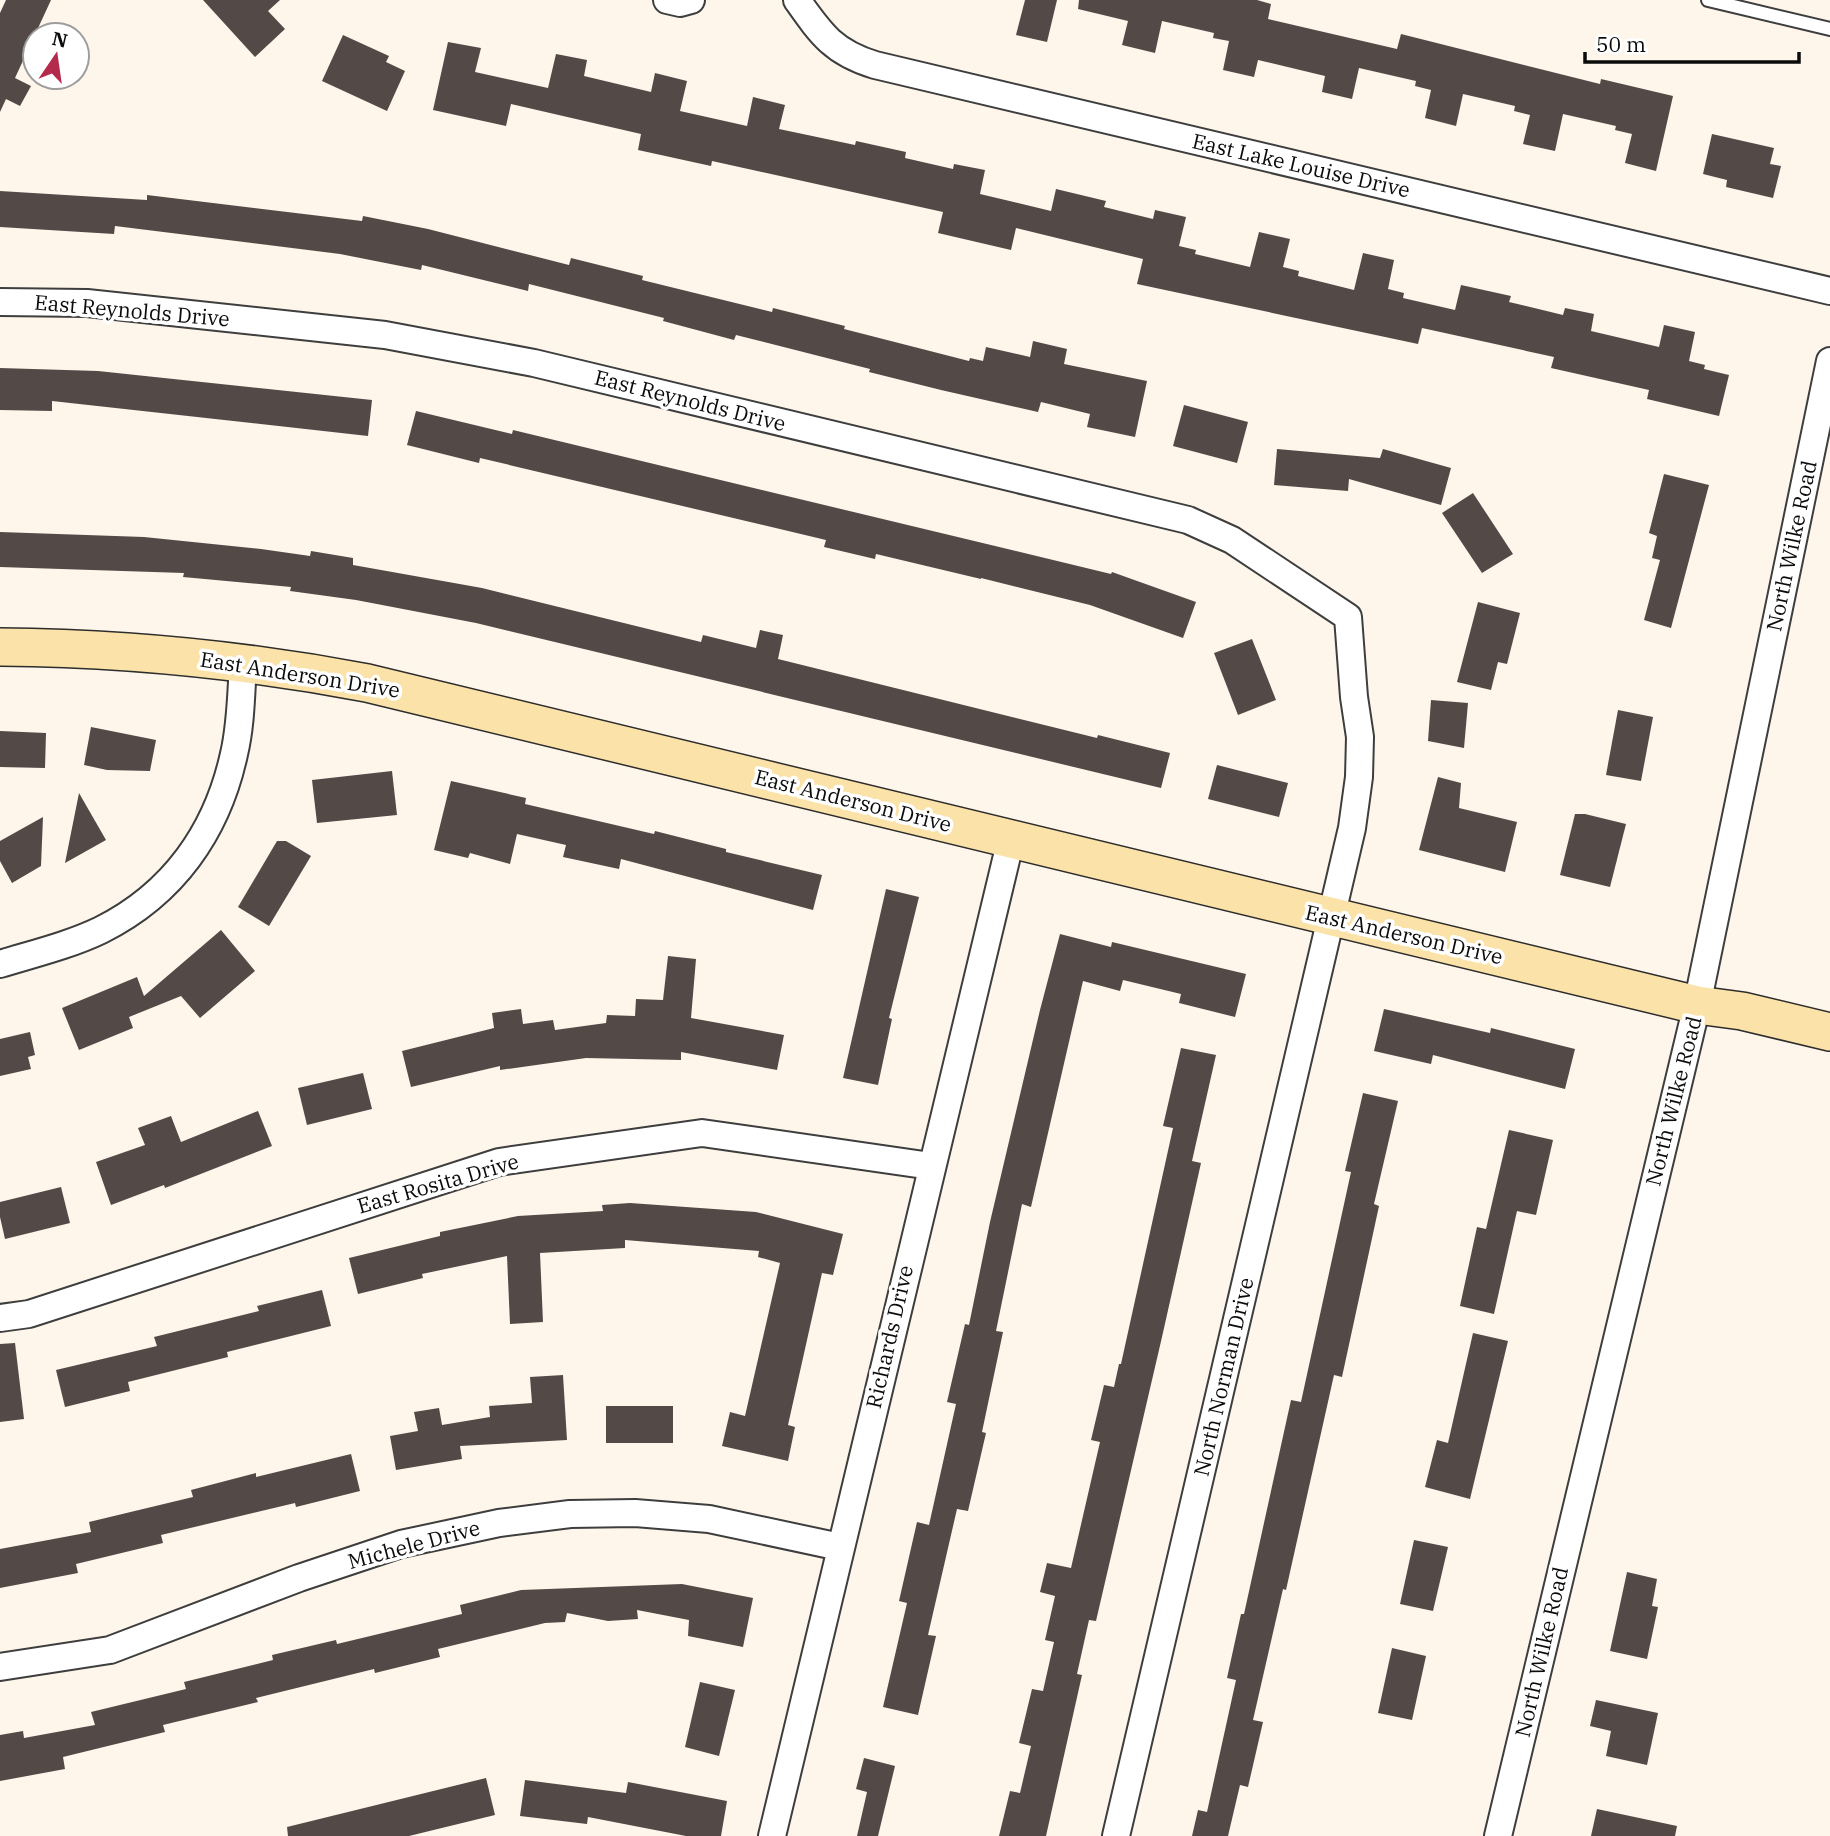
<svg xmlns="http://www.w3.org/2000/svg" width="1830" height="1836" font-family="'IBM Plex Serif',serif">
<rect width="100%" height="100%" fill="#fef6ea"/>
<!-- building -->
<g fill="#534a48">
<path d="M 6,0 L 51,0 L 15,78 L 31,86 L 20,106 L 6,99 L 0,112 L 0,13 Z"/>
<path d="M 203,0 L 280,0 L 268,11 L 285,29 L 255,57 Z"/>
<path d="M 1025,0 L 1057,0 L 1047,42 L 1016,35 Z"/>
<path d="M 1079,0 L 1257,0 L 1271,4 L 1268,19 L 1397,49 L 1401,34 L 1600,84 L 1601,79 L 1673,96 L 1656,171 L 1625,163 L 1632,134 L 1615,130 L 1616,126 L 1563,114 L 1555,151 L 1523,144 L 1530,115 L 1514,111 L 1515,106 L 1463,94 L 1456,126 L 1425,118 L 1431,90 L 1415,86 L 1416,81 L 1359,68 L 1352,99 L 1322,92 L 1325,76 L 1258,60 L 1254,77 L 1223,70 L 1229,41 L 1213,38 L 1214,33 L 1162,21 L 1155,53 L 1122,45 L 1128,21 L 1078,9 Z"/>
<path d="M 343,35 L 389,56 L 386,62 L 405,71 L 387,111 L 322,81 Z"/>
<path d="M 448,42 L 481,48 L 475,72 L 548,88 L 556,54 L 587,60 L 584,76 L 651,92 L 655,73 L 687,81 L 680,111 L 747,126 L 753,97 L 785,105 L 779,129 L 855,145 L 856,141 L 906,152 L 905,158 L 953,169 L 954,164 L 985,170 L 980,194 L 1051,211 L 1056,189 L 1106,201 L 1104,207 L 1153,219 L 1155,210 L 1186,217 L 1179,246 L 1196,250 L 1195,254 L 1250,267 L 1259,232 L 1290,239 L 1283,267 L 1299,271 L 1298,276 L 1354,290 L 1363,253 L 1394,260 L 1388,289 L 1404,293 L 1403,298 L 1455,310 L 1461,285 L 1511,296 L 1509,302 L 1563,315 L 1565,308 L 1594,314 L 1591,331 L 1659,347 L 1664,325 L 1695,332 L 1689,361 L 1705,365 L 1704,369 L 1729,375 L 1719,416 L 1647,399 L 1649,390 L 1551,368 L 1554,357 L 1422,328 L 1418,344 L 1137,284 L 1143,259 L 1016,228 L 1011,250 L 938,233 L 943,212 L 712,161 L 711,166 L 638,150 L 641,134 L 511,104 L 506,126 L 433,110 Z"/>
<path d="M 1712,134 L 1774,148 L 1770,164 L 1781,166 L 1773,198 L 1726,187 L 1727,180 L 1703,174 Z"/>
<path d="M 0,191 L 147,200 L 147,195 L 362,221 L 363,216 L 428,229 L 569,265 L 571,258 L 643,276 L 642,280 L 772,312 L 773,308 L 845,326 L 844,329 L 969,361 L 970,358 L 983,361 L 986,347 L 1030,357 L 1033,341 L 1067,349 L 1064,364 L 1147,381 L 1135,437 L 1087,427 L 1090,414 L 1041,402 L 1038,412 L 941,390 L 869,372 L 870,369 L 736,335 L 734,340 L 663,321 L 664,318 L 529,284 L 528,291 L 422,265 L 421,270 L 340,254 L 115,226 L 114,234 L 0,227 Z"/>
<path d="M 0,368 L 98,371 L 372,400 L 368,436 L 52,401 L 52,411 L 0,410 Z"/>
<path d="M 1184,405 L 1248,422 L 1237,463 L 1173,446 Z"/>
<path d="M 416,411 L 512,434 L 513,430 L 1111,574 L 1112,572 L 1196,602 L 1183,638 L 1090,605 L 981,578 L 981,579 L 876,554 L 875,559 L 824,547 L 826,540 L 480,458 L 479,463 L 407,445 Z"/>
<path d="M 1277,449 L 1380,458 L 1383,449 L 1451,468 L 1441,505 L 1349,479 L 1348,491 L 1274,485 Z"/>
<path d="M 1664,474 L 1709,485 L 1671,628 L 1644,620 L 1660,560 L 1652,558 L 1657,536 L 1649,533 Z"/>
<path d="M 1473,493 L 1513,554 L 1482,573 L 1442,513 Z"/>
<path d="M 0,532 L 144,537 L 261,549 L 310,556 L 311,551 L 353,558 L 353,565 L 482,588 L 701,642 L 703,635 L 756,648 L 760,630 L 783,635 L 778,659 L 1097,738 L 1098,735 L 1170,753 L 1161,788 L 476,623 L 356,600 L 290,591 L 291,587 L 183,577 L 184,573 L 0,567 Z"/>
<path d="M 1478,602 L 1520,613 L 1507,664 L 1498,662 L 1491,690 L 1457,682 Z"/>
<path d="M 1252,639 L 1276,700 L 1238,715 L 1214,653 Z"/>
<path d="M 1431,700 L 1468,703 L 1464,748 L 1428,741 Z"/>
<path d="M 1618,710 L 1653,717 L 1641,781 L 1606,775 Z"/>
<path d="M 91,727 L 156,740 L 150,771 L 107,770 L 84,765 Z"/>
<path d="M 0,731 L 46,733 L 45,768 L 0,767 Z"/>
<path d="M 1217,765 L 1288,783 L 1279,817 L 1208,799 Z"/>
<path d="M 392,771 L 397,815 L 317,823 L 312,780 Z"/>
<path d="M 1438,777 L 1461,783 L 1459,808 L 1517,822 L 1505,872 L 1419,850 Z"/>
<path d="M 451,781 L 526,798 L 525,804 L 654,834 L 655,831 L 726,849 L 726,852 L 822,875 L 813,910 L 621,859 L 619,869 L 563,857 L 566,845 L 517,834 L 510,864 L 470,853 L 468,858 L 434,850 Z"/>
<path d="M 79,793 L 106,840 L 65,863 Z"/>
<path d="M 1575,814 L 1585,814 L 1626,824 L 1610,887 L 1560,875 Z"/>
<path d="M 43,817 L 41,866 L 12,883 L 0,861 L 0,841 Z"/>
<path d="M 277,841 L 286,841 L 311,856 L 269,926 L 238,907 Z"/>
<path d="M 886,889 L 919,897 L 889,1018 L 892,1019 L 878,1085 L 843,1078 Z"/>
<path d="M 221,930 L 255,971 L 200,1018 L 181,996 L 129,1017 L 133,1028 L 79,1050 L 62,1008 L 137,977 L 144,996 Z"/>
<path d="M 1060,934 L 1111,947 L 1112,942 L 1246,974 L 1235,1017 L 1179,1003 L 1181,994 L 1123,980 L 1120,991 L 1083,981 L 1031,1207 L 1022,1204 L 996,1331 L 1003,1332 L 982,1432 L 986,1433 L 968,1511 L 957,1509 L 928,1635 L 936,1636 L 918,1715 L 883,1707 L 907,1603 L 899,1601 L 917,1522 L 929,1525 L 956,1404 L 947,1402 L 965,1324 L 969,1325 L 990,1222 L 1040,1010 Z"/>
<path d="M 668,956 L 696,959 L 691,1018 L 784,1035 L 777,1070 L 681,1052 L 681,1060 L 586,1058 L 500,1070 L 500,1066 L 411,1087 L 402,1051 L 494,1028 L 492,1013 L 521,1009 L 523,1024 L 553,1020 L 555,1030 L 606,1023 L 607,1015 L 635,1016 L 636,999 L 663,1000 Z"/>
<path d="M 1384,1009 L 1490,1033 L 1491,1028 L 1575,1049 L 1565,1089 L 1433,1055 L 1431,1064 L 1374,1051 Z"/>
<path d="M 30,1032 L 35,1055 L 28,1057 L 31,1069 L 0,1076 L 0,1039 Z"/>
<path d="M 1181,1048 L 1216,1055 L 1192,1161 L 1201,1163 L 1162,1337 L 1096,1621 L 1089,1620 L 1077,1674 L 1082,1675 L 1046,1836 L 999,1836 L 1010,1791 L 1020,1793 L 1031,1746 L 1019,1743 L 1032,1689 L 1043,1691 L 1054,1642 L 1045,1640 L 1055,1596 L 1040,1592 L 1047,1563 L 1071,1568 L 1100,1442 L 1091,1440 L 1104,1385 L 1114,1387 L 1119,1364 L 1121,1364 L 1173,1128 L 1163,1126 Z"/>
<path d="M 363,1073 L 372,1109 L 307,1125 L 298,1088 Z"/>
<path d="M 1363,1093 L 1398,1101 L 1374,1204 L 1379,1206 L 1342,1377 L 1334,1375 L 1286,1590 L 1283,1589 L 1253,1720 L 1263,1722 L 1248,1787 L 1240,1785 L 1228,1836 L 1192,1836 L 1198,1810 L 1207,1812 L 1236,1680 L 1227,1678 L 1241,1614 L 1244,1614 L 1291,1400 L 1301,1402 L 1351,1172 L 1345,1171 Z"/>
<path d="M 258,1111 L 272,1146 L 165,1188 L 164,1185 L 111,1205 L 96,1162 L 145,1145 L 138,1128 L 171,1116 L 181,1142 Z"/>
<path d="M 1509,1130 L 1553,1140 L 1536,1215 L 1517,1211 L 1494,1314 L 1460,1306 L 1477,1227 L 1486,1229 Z"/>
<path d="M 61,1187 L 70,1223 L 5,1239 L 0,1217 L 0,1202 Z"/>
<path d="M 630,1203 L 756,1212 L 843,1234 L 833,1275 L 822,1273 L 788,1425 L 795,1427 L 788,1461 L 722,1446 L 730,1412 L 745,1416 L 780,1263 L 758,1257 L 759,1251 L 625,1240 L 625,1248 L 540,1253 L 543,1322 L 510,1324 L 507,1256 L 422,1274 L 423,1278 L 358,1294 L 349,1258 L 440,1236 L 440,1232 L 518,1216 L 603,1211 L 602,1205 Z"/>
<path d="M 322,1290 L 331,1326 L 227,1352 L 228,1357 L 128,1382 L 130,1391 L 65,1407 L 56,1370 L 157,1346 L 154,1337 L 259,1311 L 257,1306 Z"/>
<path d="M 1473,1333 L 1508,1341 L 1470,1499 L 1425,1487 L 1437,1440 L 1448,1443 Z"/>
<path d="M 15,1343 L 24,1419 L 0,1422 L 0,1344 Z"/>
<path d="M 563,1375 L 567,1440 L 460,1446 L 462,1459 L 396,1470 L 390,1436 L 418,1431 L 414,1412 L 439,1408 L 442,1425 L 490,1417 L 489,1406 L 532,1403 L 530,1377 Z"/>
<rect x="606" y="1406" width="67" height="37"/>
<path d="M 351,1454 L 360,1491 L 296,1507 L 295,1503 L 161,1535 L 163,1543 L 76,1564 L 78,1573 L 0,1588 L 0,1549 L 91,1532 L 89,1522 L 193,1497 L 191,1490 L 256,1473 L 256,1477 Z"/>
<path d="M 1414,1540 L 1448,1547 L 1433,1611 L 1400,1604 Z"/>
<path d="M 1627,1572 L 1657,1579 L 1652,1606 L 1658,1607 L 1647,1659 L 1610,1651 Z"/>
<path d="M 682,1584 L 753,1598 L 743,1647 L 688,1636 L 689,1620 L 637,1610 L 638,1619 L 608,1621 L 567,1613 L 565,1622 L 545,1623 L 438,1649 L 440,1657 L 375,1673 L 374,1669 L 256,1698 L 258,1702 L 163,1725 L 165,1732 L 63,1757 L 65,1769 L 0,1781 L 0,1735 L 23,1731 L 24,1738 L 95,1725 L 91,1712 L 186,1689 L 184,1682 L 273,1660 L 272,1655 L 336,1640 L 337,1644 L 462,1614 L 460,1605 L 521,1590 Z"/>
<path d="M 1392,1648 L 1426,1656 L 1412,1720 L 1378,1713 Z"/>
<path d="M 700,1682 L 735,1690 L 719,1756 L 685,1747 Z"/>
<path d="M 1596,1700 L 1658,1713 L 1647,1765 L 1606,1756 L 1611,1731 L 1590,1726 Z"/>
<path d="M 864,1758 L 895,1766 L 878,1836 L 857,1836 L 867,1792 L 856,1789 Z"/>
<path d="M 486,1778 L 495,1815 L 409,1836 L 288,1836 L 287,1827 Z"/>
<path d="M 525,1780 L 626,1793 L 628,1782 L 727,1801 L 721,1836 L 686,1836 L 588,1817 L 587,1824 L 520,1816 Z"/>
<path d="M 1597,1809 L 1677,1826 L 1675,1836 L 1591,1836 Z"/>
</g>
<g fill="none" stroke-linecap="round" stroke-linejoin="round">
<defs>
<path id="lane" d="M 1708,0 L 1830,29"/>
<g id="street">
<path d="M 667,0 L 680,3 L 691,0"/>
<path d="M 797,0 C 821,34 833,52 875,65 L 1830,291"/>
<path d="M 0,302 L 87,303 L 385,335 L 534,363 L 1188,520 L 1232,540 L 1348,617 L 1354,697 L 1360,737 L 1359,777 L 1352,828 L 1116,1836"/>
<path d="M 0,964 C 33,954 70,945 101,930 C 173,894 217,832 234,754 C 241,725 241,694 243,664"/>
<path d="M 0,1318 L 29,1314 L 499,1162 L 702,1133 L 931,1166"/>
<path d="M 0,1667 L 110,1650 L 299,1578 L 401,1544 L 499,1523 L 570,1514 L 635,1513 L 709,1519 L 840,1547"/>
<path d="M 772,1836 L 1011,839"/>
<path d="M 1498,1836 L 1697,1005 L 1830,361"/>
</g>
<path id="secondary" d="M 0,647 C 122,648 246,660 367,683 L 1697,1005 L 1742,1011 L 1830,1032"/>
</defs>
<!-- lane casing -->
<use href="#lane" stroke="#3e3e3e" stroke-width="16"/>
<!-- street casing -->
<use href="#street" stroke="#3e3e3e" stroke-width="30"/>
<!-- secondary casing -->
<use href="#secondary" stroke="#2d2d2d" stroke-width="40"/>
<!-- lane -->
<use href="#lane" stroke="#fff" stroke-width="12"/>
<!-- street -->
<use href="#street" stroke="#fff" stroke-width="26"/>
<!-- secondary -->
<use href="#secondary" stroke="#fbe2a8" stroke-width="37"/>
</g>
<g text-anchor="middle" stroke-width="7" stroke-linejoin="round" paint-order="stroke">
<!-- street labels -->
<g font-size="21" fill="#0b0b0b" stroke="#fff">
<text transform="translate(1301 166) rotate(13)" y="7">East Lake Louise Drive</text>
<text transform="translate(132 311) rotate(5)" y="7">East Reynolds Drive</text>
<text transform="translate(690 401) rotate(14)" y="7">East Reynolds Drive</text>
<text transform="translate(1792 546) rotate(-78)" y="7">North Wilke Road</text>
<text transform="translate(300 675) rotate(9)" y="7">East Anderson Drive</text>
<text transform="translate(853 801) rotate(14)" y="7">East Anderson Drive</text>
<text transform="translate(1404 935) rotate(13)" y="7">East Anderson Drive</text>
<text transform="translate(1674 1101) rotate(-76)" y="7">North Wilke Road</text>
<text transform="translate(438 1184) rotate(-16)" y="7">East Rosita Drive</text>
<text transform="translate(890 1337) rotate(-77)" y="7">Richards Drive</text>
<text transform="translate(1224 1377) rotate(-77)" y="7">North Norman Drive</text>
<text transform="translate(414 1545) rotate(-15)" y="7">Michele Drive</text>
<text transform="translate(1542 1652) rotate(-77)" y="7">North Wilke Road</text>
</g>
</g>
<!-- north arrow -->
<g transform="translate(56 56) rotate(13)"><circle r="33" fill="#ffffff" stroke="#9d9d9d" stroke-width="2"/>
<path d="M0-5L12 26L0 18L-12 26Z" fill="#b42a4c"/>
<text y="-10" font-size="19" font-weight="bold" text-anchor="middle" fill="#0b0b0b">N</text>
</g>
<!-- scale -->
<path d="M1585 52v10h214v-10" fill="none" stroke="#0b0b0b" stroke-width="3.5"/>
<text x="1596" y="52" font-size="21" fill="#0b0b0b" stroke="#ffffff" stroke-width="5" paint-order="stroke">50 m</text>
</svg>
